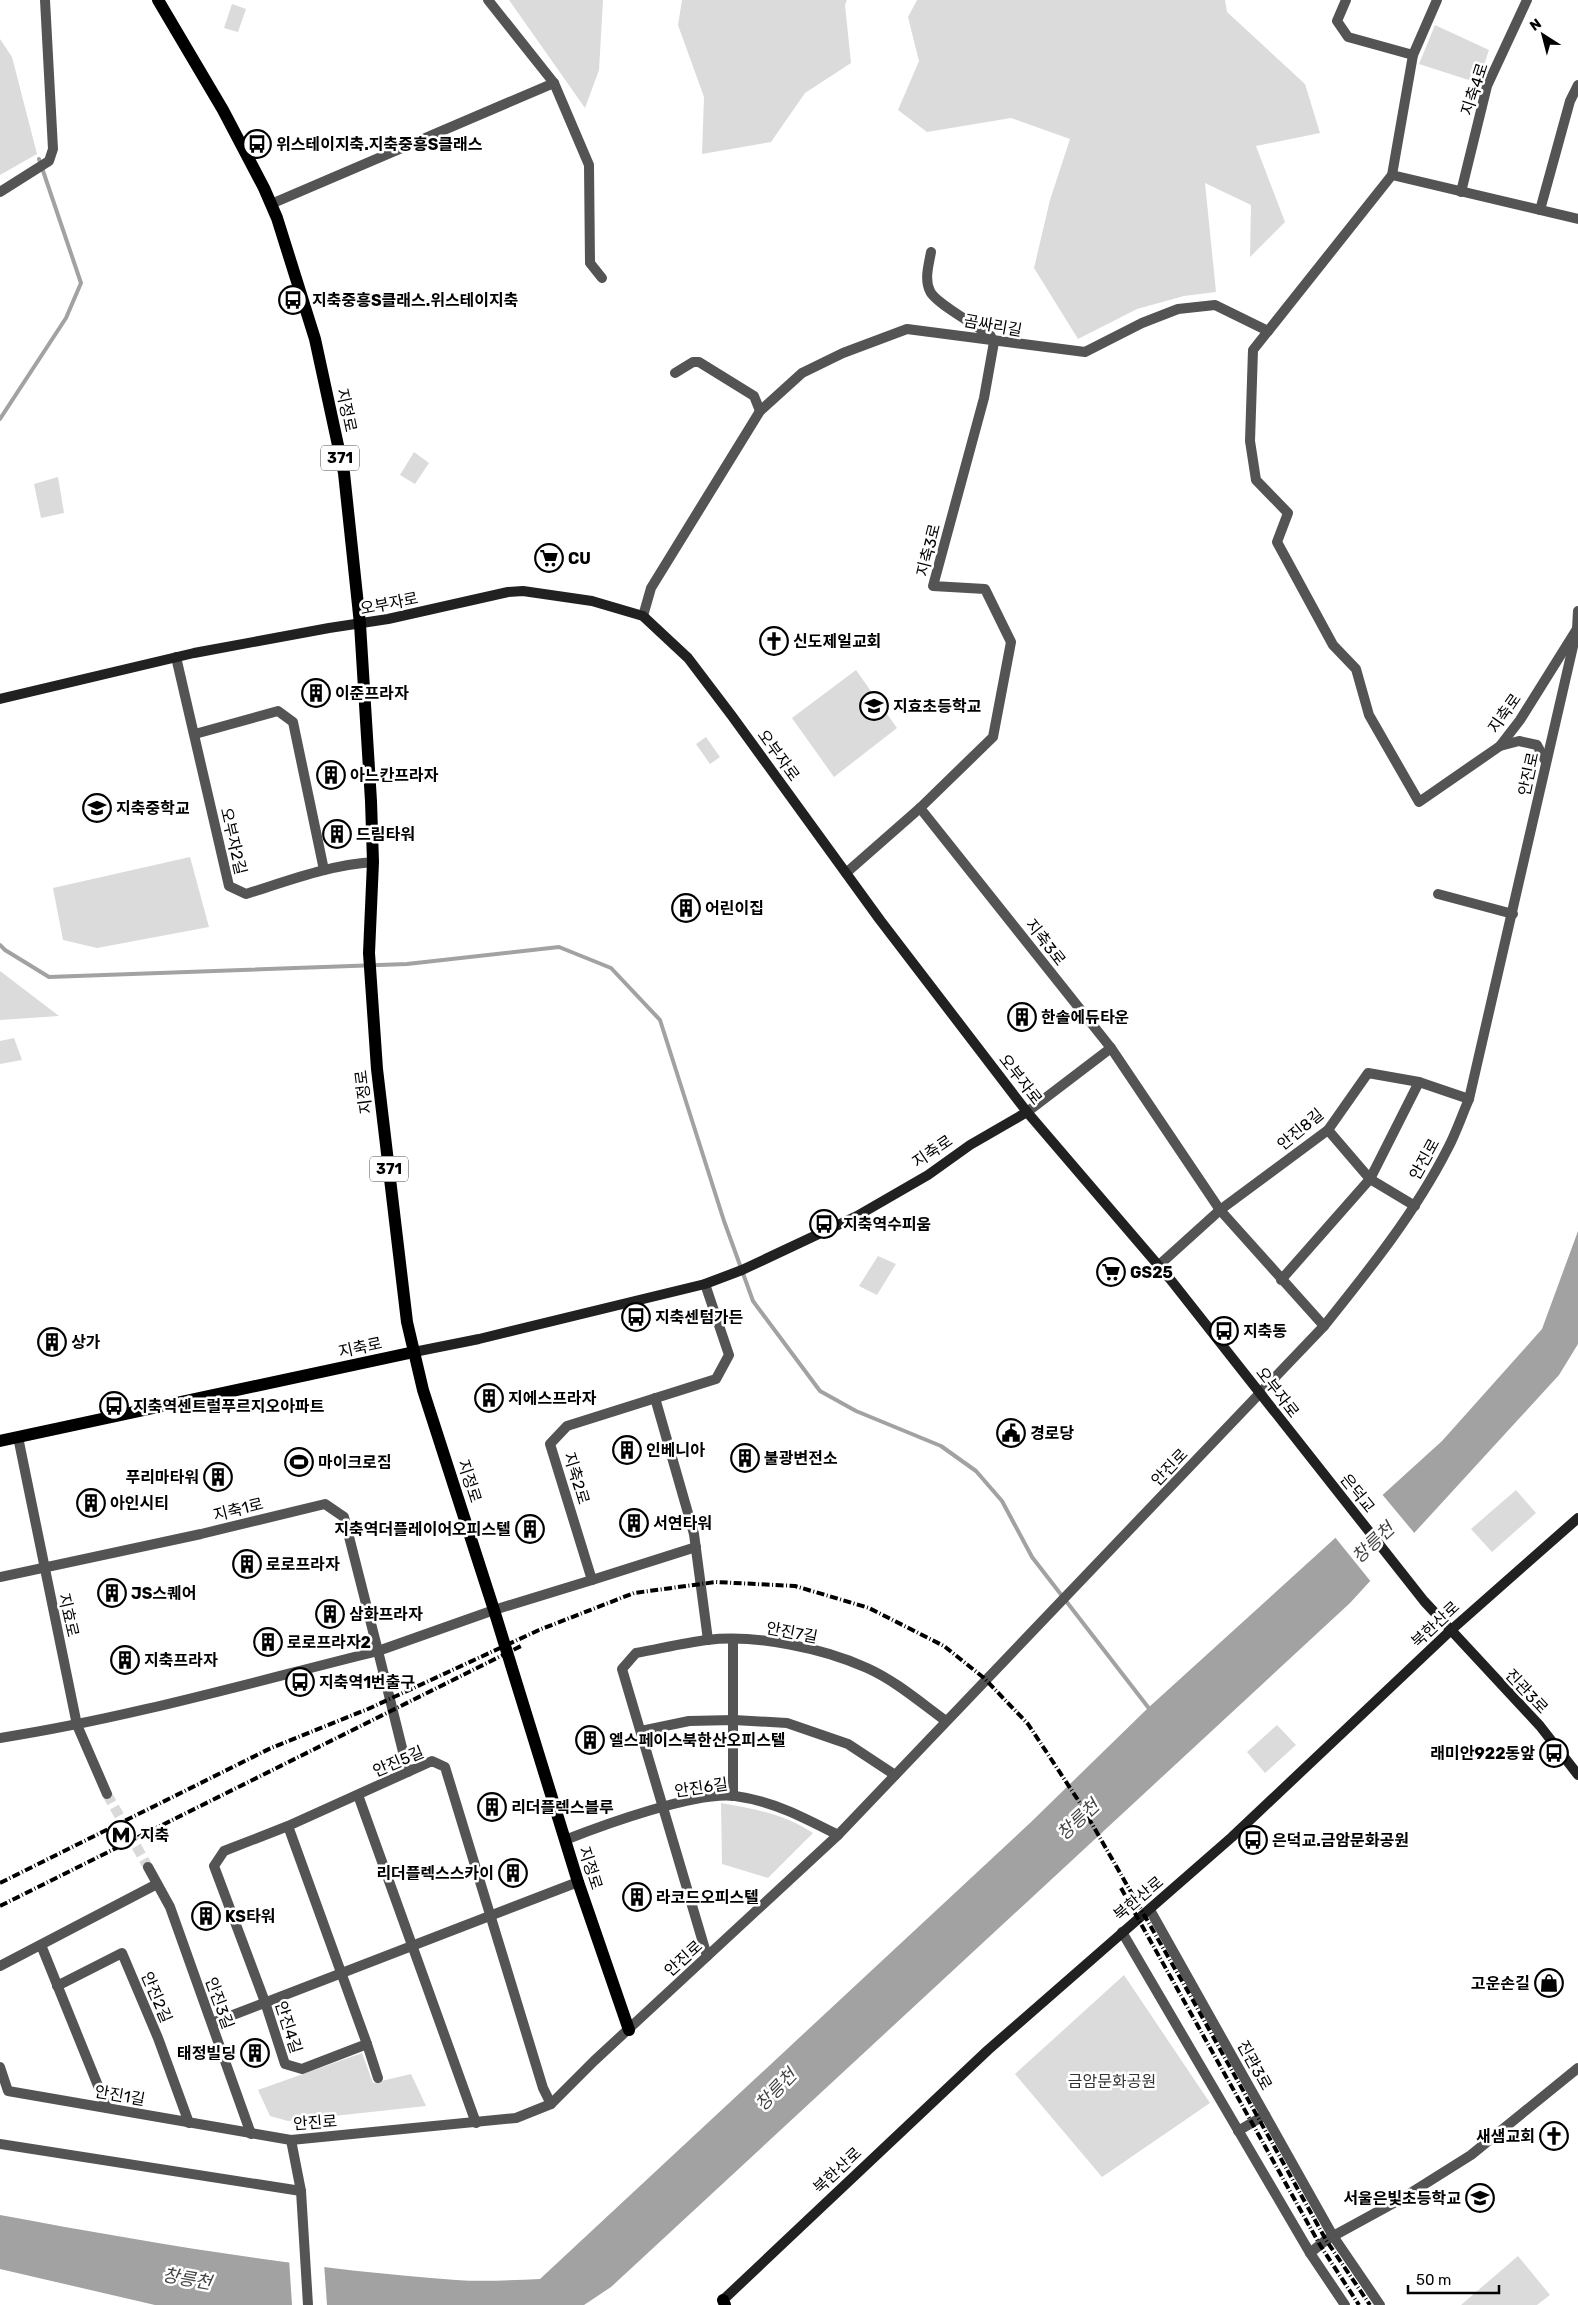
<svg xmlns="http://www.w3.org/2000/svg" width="1578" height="2305" font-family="Rubik,'Noto Sans KR',sans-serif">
<rect width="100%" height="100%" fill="#fff"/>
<!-- green -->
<g fill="#dbdbdb">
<path d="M 509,0 L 603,0 L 599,70 L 585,108 Z"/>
<path d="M 682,0 L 847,0 L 845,5 L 851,63 L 805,93 L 771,142 L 702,154 L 704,97 L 678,25 Z"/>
<path d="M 917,0 L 1225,0 L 1227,12 L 1305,84 L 1320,133 L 1256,146 L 1285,222 L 1250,257 L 1251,205 L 1205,183 L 1216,292 L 1184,296 L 1137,309 L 1078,339 L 1034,268 L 1050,200 L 1070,139 L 1011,118 L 927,132 L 898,110 L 919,61 L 908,17 Z"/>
<path d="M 232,4 L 246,9 L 238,32 L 224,28 Z"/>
<path d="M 1435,25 L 1489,50 L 1478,83 L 1419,64 Z"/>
<path d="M 0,39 L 12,57 L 37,154 L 0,175 Z"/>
<path d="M 414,452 L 429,463 L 415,484 L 400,475 Z"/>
<path d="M 58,477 L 64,513 L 41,518 L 34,484 Z"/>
<path d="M 856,670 L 897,728 L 834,777 L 792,718 Z"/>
<path d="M 706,737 L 720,757 L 710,764 L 696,744 Z"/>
<path d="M 190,857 L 209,927 L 97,948 L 63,940 L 53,888 Z"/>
<path d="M 0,971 L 59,1016 L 0,1020 Z"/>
<path d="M 14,1038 L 22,1060 L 0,1064 L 0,1041 Z"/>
<path d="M 878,1256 L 896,1264 L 877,1295 L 859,1286 Z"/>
<path d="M 1516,1490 L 1536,1513 L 1492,1552 L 1471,1529 Z"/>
<path d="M 1277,1725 L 1296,1745 L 1265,1773 L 1247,1752 Z"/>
<path d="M 721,1803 C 755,1809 785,1814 813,1833 L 768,1878 L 722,1864 Z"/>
<path d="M 1124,1975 L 1210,2103 L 1102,2177 L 1015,2074 Z"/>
<path d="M 362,2053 L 373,2083 L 411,2074 L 426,2106 L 288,2121 L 270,2116 L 258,2090 Z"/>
<path d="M 1518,2256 L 1550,2295 L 1537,2305 L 1461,2305 Z"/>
</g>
<!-- water -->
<path fill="#a2a2a2" d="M 1578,1231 L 1578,1344 L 1559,1375 L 1350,1603 L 611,2287 L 584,2305 L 155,2305 L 0,2269 L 0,2215 C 150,2243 304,2269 456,2280 C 484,2282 512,2280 540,2279 L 1030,1823 L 1148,1708 L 1442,1441 L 1542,1329 Z"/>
<!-- pier -->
<g fill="#fff">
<path d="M 1381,1493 L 1416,1535 L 1372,1583 L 1334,1536 Z"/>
<path d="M 289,2258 L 324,2263 L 327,2305 L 292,2305 Z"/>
</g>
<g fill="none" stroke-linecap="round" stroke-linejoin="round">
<!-- stream -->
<g stroke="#a2a2a2" stroke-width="4">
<path d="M 0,419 L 66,318 L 81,283 L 39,159"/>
<path d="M 0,945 L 5,950 L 49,977 L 407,964 L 559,947 L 611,968 L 660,1020 L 724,1221 L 753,1301 L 820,1391 L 856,1411 L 941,1446 L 976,1471 L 1002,1501 L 1032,1557 L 1151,1711"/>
</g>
<!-- street-tunnel -->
<path stroke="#d9d9d9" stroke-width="10" stroke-dasharray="10 5" stroke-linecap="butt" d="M 107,1794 L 148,1867"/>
<!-- street -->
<g stroke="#545454" stroke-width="10">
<path d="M 488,0 L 554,83 L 589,165 L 590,263 L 602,278"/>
<path d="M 1346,0 L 1337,21 L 1348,37 L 1413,55"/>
<path d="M 1437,0 L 1413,55 L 1392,175 L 1578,219"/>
<path d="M 1392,175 L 1253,350 L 1250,441 L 1256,480 L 1288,513 L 1277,542 L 1333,645 L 1356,669 L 1369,715 L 1419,802 L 1500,746 L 1520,720 L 1577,629 L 1578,611"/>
<path d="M 0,192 L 49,161 L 53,149 L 45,0"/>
<path d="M 1461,192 L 1487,86 L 1527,0"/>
<path d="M 271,204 L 554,83"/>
<path d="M 1540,210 L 1570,101 L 1578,85"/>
<path d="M 675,373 L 693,362 L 699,362 L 754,396 L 760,411"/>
<path d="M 643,616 L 651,588 L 760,411 L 802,373 L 843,353 L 907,329 L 1085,352 L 1142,323 L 1178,309 L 1215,305 L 1268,331"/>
<path d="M 176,657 L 229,886 L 246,894 C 288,881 329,865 373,862"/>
<path d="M 195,734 L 278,711 L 293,722 L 324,870"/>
<path d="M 1500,746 L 1519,741 L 1537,745 L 1546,762"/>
<path d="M 920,808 L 1111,1048 L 1220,1210 L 1324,1326"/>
<path d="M 846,873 L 920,808 L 993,737 L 1011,642 L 985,589 L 933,586 L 984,398 L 994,342 L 990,335 C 978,327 934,302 930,291 C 924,279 929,264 931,252"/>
<path d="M 1438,894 L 1513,914"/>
<path d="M 1027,1112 L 1111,1048"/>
<path d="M 1328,1130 L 1370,1179 L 1415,1206"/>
<path d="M 1158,1266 L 1220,1210 L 1328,1130 L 1368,1073 L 1419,1082 L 1469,1099"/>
<path d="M 1281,1280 L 1370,1179 L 1419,1082"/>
<path d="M 655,1398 L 694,1534 L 708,1640"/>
<path d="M 18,1437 L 77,1725 L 107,1794"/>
<path d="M 0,1577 L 201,1534 L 325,1504 L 344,1517 L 378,1651 C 253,1682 128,1718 0,1738"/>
<path d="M 592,1580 L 696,1547"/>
<path d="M 733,1639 L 733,1796"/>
<path d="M 641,1731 L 689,1721 L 734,1720 L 787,1723 L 848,1744 L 895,1775"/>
<path d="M 408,1772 L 378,1651 L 494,1610 L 592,1580 L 550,1444 L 567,1426 L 716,1379 L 729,1355 L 705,1284"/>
<path d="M 358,1795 L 476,2123"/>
<path d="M 288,1826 L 367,2044 L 302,2069 L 285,2064 L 265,2002 L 214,1866 L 224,1851 L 288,1826 L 432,1761 L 445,1767 L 543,2088 L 551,2104"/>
<path d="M 565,1840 C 603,1825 696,1791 735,1796 C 773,1801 805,1818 838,1835"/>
<path d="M 148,1867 L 170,1907 L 251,2134"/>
<path d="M 1150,1910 L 1333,2236 L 1380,2305"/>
<path d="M 1122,1932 L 1310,2253 L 1345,2305"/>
<path d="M 41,1945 L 107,2108"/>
<path d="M 707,1956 L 622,1669 L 636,1653 C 659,1649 683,1643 707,1640 C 755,1634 823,1648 867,1668 C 896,1681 921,1703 946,1721"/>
<path d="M 0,1966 L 157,1884"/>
<path d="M 57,1986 L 122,1953 L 158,2038 L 189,2123"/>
<path d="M 212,2023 L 578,1882"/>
<path d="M 367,2044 L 378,2078"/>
<path d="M 0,2067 L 8,2091 L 291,2140 L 516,2118 L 551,2104 L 594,2061 L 838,1835 L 1324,1326 C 1369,1270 1415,1213 1448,1148 C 1456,1133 1462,1115 1469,1099 L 1577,629"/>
<path d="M 1238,2131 L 1265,2115"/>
<path d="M 291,2140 L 301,2191 L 308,2305"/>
<path d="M 0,2144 L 301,2191"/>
<path d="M 1310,2253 L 1326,2240 L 1401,2199 L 1471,2155 L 1578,2068"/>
</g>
<!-- secondary -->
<g stroke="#212121" stroke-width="10">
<path d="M 0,699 L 194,653 L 329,628 L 388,619 L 508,592 L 523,591 L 592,601 L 643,616 L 688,658 L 732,716 L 880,920 L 1027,1112 L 1170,1279 L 1424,1601 L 1540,1726 L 1578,1775"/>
<path d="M 414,1352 L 479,1339 L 705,1284 L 742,1270 L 857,1216 L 928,1175 L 970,1145 L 1027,1112"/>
<path d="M 723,2300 L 988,2050 L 1232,1837 L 1450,1631 L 1578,1518"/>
</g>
<!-- primary -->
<g stroke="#000" stroke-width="12">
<path d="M 158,0 L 223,110 L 264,188 L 277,218 L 315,339 L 344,473 L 360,624 L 371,801 L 373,862 L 369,953 L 377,1069 L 407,1322 L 423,1390 L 494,1610 L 578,1882 L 629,2030"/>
<path d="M 0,1441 L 414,1352"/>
<path d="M 723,2300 L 725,2305"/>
</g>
<!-- rail -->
<g stroke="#000" stroke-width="4" stroke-dasharray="8 2.5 1 2.5" stroke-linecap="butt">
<path d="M 0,1883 L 271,1748 L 368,1709 L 539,1630 L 634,1593 L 716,1582 L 795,1586 L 869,1608 L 944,1646 L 984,1678 L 1028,1724 L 1080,1803 L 1190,1995 L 1326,2240 L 1370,2305"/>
<path d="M 1121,1888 L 1320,2245 L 1359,2305"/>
<path d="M 0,1906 L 521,1646"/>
</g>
</g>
<!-- icons -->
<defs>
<symbol id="bus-ring" viewBox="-11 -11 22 22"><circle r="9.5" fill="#fff" stroke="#000" stroke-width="1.5"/><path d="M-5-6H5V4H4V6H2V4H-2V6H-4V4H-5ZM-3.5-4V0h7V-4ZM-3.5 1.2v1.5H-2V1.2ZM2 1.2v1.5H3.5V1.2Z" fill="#000"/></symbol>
<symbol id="supermarket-ring" viewBox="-11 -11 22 22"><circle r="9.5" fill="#fff" stroke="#000" stroke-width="1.5"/><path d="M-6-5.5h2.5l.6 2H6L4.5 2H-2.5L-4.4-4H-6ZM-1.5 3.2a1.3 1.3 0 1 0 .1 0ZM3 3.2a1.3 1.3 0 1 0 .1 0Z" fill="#000"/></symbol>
<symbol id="church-ring" viewBox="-11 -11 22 22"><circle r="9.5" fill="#fff" stroke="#000" stroke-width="1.5"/><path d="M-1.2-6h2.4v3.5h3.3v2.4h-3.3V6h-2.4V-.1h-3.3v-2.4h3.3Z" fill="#000"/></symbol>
<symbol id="building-ring" viewBox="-11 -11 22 22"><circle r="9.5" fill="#fff" stroke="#000" stroke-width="1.5"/><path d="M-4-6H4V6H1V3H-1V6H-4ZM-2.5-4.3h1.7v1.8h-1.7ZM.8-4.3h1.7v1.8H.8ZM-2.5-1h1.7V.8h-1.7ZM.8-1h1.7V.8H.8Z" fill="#000"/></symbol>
<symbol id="school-ring" viewBox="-11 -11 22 22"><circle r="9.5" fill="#fff" stroke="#000" stroke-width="1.5"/><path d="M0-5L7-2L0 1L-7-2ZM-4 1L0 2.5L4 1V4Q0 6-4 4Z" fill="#000"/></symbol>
<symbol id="civic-ring" viewBox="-11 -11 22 22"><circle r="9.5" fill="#fff" stroke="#000" stroke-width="1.5"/><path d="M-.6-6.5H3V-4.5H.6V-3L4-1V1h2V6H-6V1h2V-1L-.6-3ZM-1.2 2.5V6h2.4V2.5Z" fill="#000"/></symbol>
<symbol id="stadium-ring" viewBox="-11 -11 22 22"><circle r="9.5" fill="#fff" stroke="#000" stroke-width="1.5"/><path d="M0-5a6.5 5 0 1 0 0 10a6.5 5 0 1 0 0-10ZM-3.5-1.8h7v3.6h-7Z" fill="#000"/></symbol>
<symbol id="metro-ring" viewBox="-11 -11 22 22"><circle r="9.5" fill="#fff" stroke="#000" stroke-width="1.5"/><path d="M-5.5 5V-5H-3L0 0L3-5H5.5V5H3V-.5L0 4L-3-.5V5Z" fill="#000"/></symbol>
<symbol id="shop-ring" viewBox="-11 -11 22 22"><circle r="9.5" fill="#fff" stroke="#000" stroke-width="1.5"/><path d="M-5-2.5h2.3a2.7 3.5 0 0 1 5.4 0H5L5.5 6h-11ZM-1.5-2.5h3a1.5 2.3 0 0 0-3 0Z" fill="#000"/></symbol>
</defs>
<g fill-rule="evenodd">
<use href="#bus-ring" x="241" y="128" width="32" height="32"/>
<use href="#bus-ring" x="277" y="284" width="32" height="32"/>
<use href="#supermarket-ring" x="533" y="542" width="32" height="32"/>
<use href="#church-ring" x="758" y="625" width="32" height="32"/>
<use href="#building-ring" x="300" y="677" width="32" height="32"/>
<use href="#school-ring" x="858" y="690" width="32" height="32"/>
<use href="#building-ring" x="315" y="759" width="32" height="32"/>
<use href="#school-ring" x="81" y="792" width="32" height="32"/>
<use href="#building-ring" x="321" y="818" width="32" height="32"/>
<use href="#building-ring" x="670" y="892" width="32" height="32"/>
<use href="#building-ring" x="1006" y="1001" width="32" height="32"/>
<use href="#bus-ring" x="808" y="1208" width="32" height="32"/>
<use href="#supermarket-ring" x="1095" y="1256" width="32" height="32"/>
<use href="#bus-ring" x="620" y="1301" width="32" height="32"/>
<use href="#bus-ring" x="1208" y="1315" width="32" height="32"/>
<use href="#building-ring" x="36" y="1326" width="32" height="32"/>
<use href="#building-ring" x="473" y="1382" width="32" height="32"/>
<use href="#bus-ring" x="98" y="1390" width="32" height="32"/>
<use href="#civic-ring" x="995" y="1417" width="32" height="32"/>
<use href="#building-ring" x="611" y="1434" width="32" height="32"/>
<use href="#building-ring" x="729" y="1442" width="32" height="32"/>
<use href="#stadium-ring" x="283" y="1446" width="32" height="32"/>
<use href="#building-ring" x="202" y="1461" width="32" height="32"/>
<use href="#building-ring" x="75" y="1487" width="32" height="32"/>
<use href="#building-ring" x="618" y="1507" width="32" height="32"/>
<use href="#building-ring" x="514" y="1513" width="32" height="32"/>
<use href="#building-ring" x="231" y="1548" width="32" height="32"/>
<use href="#building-ring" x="96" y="1577" width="32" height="32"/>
<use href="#building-ring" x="314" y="1598" width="32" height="32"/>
<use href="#building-ring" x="252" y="1626" width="32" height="32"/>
<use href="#building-ring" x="109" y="1644" width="32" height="32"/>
<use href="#bus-ring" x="284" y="1666" width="32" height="32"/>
<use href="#building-ring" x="574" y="1724" width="32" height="32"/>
<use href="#bus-ring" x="1538" y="1737" width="32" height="32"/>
<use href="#building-ring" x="476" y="1791" width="32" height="32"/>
<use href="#metro-ring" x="105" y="1819" width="32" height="32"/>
<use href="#bus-ring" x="1237" y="1824" width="32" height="32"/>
<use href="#building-ring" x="497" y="1857" width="32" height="32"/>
<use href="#building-ring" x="621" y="1881" width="32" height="32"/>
<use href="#building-ring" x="190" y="1900" width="32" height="32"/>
<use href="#shop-ring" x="1533" y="1967" width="32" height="32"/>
<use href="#building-ring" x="239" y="2037" width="32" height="32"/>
<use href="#church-ring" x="1538" y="2120" width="32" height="32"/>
<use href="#school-ring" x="1464" y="2182" width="32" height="32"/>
</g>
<g text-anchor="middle" stroke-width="5" stroke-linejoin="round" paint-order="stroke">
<!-- shield labels -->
<g fill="#fff" stroke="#4c4c4c" stroke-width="1">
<rect x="321" y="445.5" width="38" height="25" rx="4"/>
<rect x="370" y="1156.5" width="38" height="25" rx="4"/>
</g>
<g font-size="15" font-weight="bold" fill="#000">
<text x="340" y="463">371</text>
<text x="389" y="1174">371</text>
</g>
<!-- street labels -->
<g font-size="16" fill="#000" stroke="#fff">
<text transform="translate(1474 89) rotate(-72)" y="6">지축4로</text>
<text transform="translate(993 325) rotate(10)" y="6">곰싸리길</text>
<text transform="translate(347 410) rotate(78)" y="6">지정로</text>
<text transform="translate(928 550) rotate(-76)" y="6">지축3로</text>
<text transform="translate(389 603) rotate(-11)" y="6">오부자로</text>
<text transform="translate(1504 713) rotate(-55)" y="6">지축로</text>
<text transform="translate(779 755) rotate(54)" y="6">오부자로</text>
<text transform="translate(1528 774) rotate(-78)" y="6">안진로</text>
<text transform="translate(234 841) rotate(77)" y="6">오부자2길</text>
<text transform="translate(1046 942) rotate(52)" y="6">지축3로</text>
<text transform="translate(1021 1079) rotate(52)" y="6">오부자로</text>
<text transform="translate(363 1092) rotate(-97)" y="6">지정로</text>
<text transform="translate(1300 1129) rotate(-40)" y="6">안진8길</text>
<text transform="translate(932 1151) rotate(-34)" y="6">지축로</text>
<text transform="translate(1424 1159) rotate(-61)" y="6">안진로</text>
<text transform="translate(360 1347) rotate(-12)" y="6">지축로</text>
<text transform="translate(1278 1392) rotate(52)" y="6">오부자로</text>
<text transform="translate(1169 1467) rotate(-46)" y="6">안진로</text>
<text transform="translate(577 1478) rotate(73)" y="6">지축2로</text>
<text transform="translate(470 1481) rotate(72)" y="6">지정로</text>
<text transform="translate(1358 1493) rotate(51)" y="6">은덕교</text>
<text transform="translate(238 1509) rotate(-14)" y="6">지축1로</text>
<text transform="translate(69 1615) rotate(77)" y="6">지효로</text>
<text transform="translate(1435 1624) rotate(-43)" y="6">북한산로</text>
<text transform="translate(792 1632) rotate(11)" y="6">안진7길</text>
<text transform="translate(1527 1691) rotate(47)" y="6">진관3로</text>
<text transform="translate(398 1761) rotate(-23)" y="6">안진5길</text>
<text transform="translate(701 1787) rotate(-8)" y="6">안진6길</text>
<text transform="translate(591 1868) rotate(72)" y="6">지정로</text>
<text transform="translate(1138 1898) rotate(-40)" y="6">북한산로</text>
<text transform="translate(683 1958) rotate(-42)" y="6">안진로</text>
<text transform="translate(157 1997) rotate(67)" y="6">안진2길</text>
<text transform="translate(220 2003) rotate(70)" y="6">안진3길</text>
<text transform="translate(289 2027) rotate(72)" y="6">안진4길</text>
<text transform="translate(1255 2065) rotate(61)" y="6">진관3로</text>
<text transform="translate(120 2095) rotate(10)" y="6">안진1길</text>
<text transform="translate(315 2122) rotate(-4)" y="6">안진로</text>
<text transform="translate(837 2170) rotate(-43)" y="6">북한산로</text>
</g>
<!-- poi labels -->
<g font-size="16" font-weight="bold" fill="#000" stroke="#fff" text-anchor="start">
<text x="276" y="150">위스테이지축.지축중흥S클래스</text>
<text x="312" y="306">지축중흥S클래스.위스테이지축</text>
<text x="568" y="564">CU</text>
<text x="793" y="647">신도제일교회</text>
<text x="335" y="699">이준프라자</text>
<text x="893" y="712">지효초등학교</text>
<text x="350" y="781">아느칸프라자</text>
<text x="116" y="814">지축중학교</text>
<text x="356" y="840">드림타워</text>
<text x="705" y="914">어린이집</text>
<text x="1041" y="1023">한솔에듀타운</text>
<text x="843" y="1230">지축역수피움</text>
<text x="1130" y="1278">GS25</text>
<text x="655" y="1323">지축센텀가든</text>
<text x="1243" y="1337">지축동</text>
<text x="71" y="1348">상가</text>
<text x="508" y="1404">지에스프라자</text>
<text x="133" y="1412">지축역센트럴푸르지오아파트</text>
<text x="1030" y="1439">경로당</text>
<text x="646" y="1456">인베니아</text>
<text x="764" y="1464">불광변전소</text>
<text x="318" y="1468">마이크로짐</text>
<text x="199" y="1483" text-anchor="end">푸리마타워</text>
<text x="110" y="1509">아인시티</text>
<text x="653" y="1529">서연타워</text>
<text x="511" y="1535" text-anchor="end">지축역더플레이어오피스텔</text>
<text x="266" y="1570">로로프라자</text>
<text x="131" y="1599">JS스퀘어</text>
<text x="349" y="1620">삼화프라자</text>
<text x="287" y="1648">로로프라자2</text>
<text x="144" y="1666">지축프라자</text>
<text x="319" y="1688">지축역1번출구</text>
<text x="609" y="1746">엘스페이스북한산오피스텔</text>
<text x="1535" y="1759" text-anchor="end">래미안922동앞</text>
<text x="511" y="1813">리더플렉스블루</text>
<text x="140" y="1841">지축</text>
<text x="1272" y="1846">은덕교.금암문화공원</text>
<text x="494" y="1879" text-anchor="end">리더플렉스스카이</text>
<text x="656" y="1903">라코드오피스텔</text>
<text x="225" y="1922">KS타워</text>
<text x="1530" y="1989" text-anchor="end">고운손길</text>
<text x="236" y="2059" text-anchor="end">태정빌딩</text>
<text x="1535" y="2142" text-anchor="end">새샘교회</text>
<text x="1461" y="2204" text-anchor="end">서울은빛초등학교</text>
</g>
<!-- park labels -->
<g font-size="16" fill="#323232" stroke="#fff">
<text x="1112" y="2087">금암문화공원</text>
</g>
<!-- water labels -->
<g font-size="18" font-style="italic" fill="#434343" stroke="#fff">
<text transform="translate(1373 1543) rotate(-43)" y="6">창릉천</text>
<text transform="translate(1078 1820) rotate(-43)" y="6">창릉천</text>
<text transform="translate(776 2090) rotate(-46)" y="6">창릉천</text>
<text transform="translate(187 2279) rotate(10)" y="6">창릉천</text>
</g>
</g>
<!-- north arrow -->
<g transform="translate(1543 35) rotate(324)" stroke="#ffffff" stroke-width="4" paint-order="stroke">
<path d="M0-4L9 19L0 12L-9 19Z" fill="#000000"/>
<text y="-8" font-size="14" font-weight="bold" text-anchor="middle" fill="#000000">N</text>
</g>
<!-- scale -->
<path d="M1408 2285v8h91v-8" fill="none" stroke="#000000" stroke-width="2.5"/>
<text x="1416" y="2285" font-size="15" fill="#000000" stroke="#ffffff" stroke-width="4" paint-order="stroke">50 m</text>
</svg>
